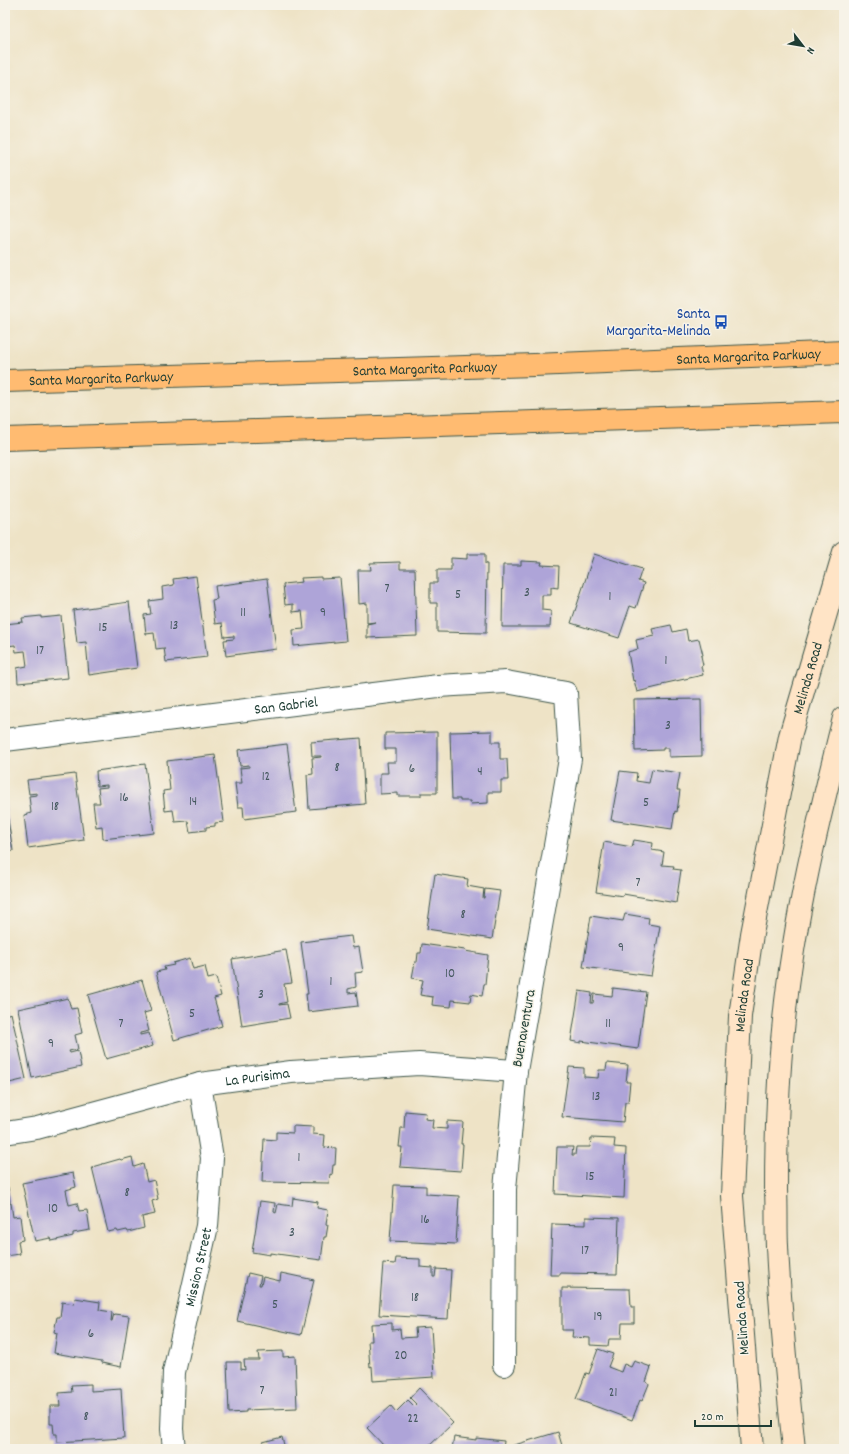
<svg xmlns="http://www.w3.org/2000/svg" width="849" height="1454" font-family="Dekko,sans-serif">
<rect width="100%" height="100%" fill="#f7f3e8"/>
<filter id="ink" filterUnits="userSpaceOnUse"><feTurbulence type="fractalNoise" baseFrequency=".025" numOctaves="2"/><feDisplacementMap in="SourceGraphic" scale="8" xChannelSelector="R" yChannelSelector="G"/><feConvolveMatrix kernelMatrix="1 2 1 2 8 2 1 2 1" color-interpolation-filters="sRGB"/></filter>
<filter id="wash" filterUnits="userSpaceOnUse"><feTurbulence type="fractalNoise" baseFrequency=".012" numOctaves="4" result="noise"/><feDisplacementMap in="SourceGraphic" scale="16" xChannelSelector="R" yChannelSelector="G"/><feGaussianBlur stdDeviation="0.9" result="paint"/><feColorMatrix in="noise" values="0 0 0 0 0 0 0 0 0 0 0 0 0 0 0 0 0 1.4 0 .05"/><feComposite in="paint" operator="in"/></filter>
<g filter="url(#wash)">
<rect width="100%" height="100%" fill="#eee3c6"/>
<g id="blocks">
<!-- building -->
<g fill="#aea4d8">
<path d="M 467,554 L 485,554 L 485,564 L 487,564 L 486,633 L 437,632 L 437,603 L 430,603 L 430,583 L 437,583 L 437,570 L 451,570 L 451,558 L 467,559 Z"/>
<path d="M 594,554 L 642,569 L 638,581 L 644,583 L 636,608 L 630,606 L 619,638 L 571,623 Z"/>
<path d="M 521,561 L 542,562 L 541,565 L 559,566 L 558,588 L 551,587 L 551,595 L 542,595 L 542,610 L 551,611 L 550,627 L 502,627 L 503,565 L 521,565 Z"/>
<path d="M 400,562 L 400,569 L 415,569 L 417,636 L 367,638 L 367,624 L 376,622 L 367,623 L 367,603 L 359,604 L 358,570 L 371,570 L 370,563 Z"/>
<path d="M 196,576 L 207,657 L 166,662 L 164,648 L 156,649 L 154,633 L 146,634 L 144,615 L 151,614 L 149,601 L 163,599 L 162,587 L 174,585 L 173,579 Z"/>
<path d="M 321,577 L 321,579 L 340,578 L 346,641 L 294,646 L 293,630 L 304,629 L 302,611 L 293,612 L 293,604 L 285,605 L 283,584 L 302,582 L 301,578 Z"/>
<path d="M 267,579 L 276,649 L 226,656 L 224,640 L 234,639 L 234,636 L 224,637 L 222,623 L 215,624 L 212,600 L 217,599 L 215,586 Z"/>
<path d="M 129,602 L 137,668 L 89,675 L 86,642 L 77,643 L 73,610 Z"/>
<path d="M 41,616 L 41,618 L 61,616 L 68,678 L 18,683 L 17,668 L 27,666 L 25,651 L 16,652 L 15,645 L 7,646 L 5,624 L 23,622 L 22,618 Z"/>
<path d="M 671,625 L 673,632 L 686,629 L 688,641 L 699,639 L 703,655 L 701,656 L 703,665 L 701,666 L 703,675 L 662,684 L 662,686 L 637,692 L 634,680 L 633,681 L 628,652 L 638,649 L 636,640 L 654,636 L 652,629 Z"/>
<path d="M 701,699 L 702,756 L 669,757 L 669,748 L 663,748 L 663,750 L 635,751 L 634,700 Z"/>
<path d="M 492,731 L 492,742 L 500,742 L 500,759 L 507,759 L 508,780 L 501,780 L 501,792 L 488,792 L 488,803 L 470,804 L 470,801 L 460,801 L 460,799 L 452,799 L 450,732 Z"/>
<path d="M 437,732 L 437,793 L 421,793 L 421,796 L 398,796 L 398,793 L 380,794 L 380,773 L 388,773 L 387,762 L 396,762 L 396,749 L 385,749 L 385,733 Z"/>
<path d="M 361,738 L 365,804 L 309,809 L 307,775 L 313,774 L 312,758 L 321,757 L 321,756 L 312,756 L 311,742 Z"/>
<path d="M 287,744 L 296,812 L 244,819 L 243,807 L 238,807 L 235,783 L 242,783 L 240,768 L 249,767 L 249,765 L 240,766 L 238,750 Z"/>
<path d="M 215,755 L 224,822 L 215,823 L 215,826 L 206,827 L 206,830 L 190,832 L 188,821 L 175,822 L 173,810 L 165,811 L 163,791 L 170,790 L 167,761 Z"/>
<path d="M 145,764 L 154,833 L 103,839 L 102,826 L 96,827 L 93,803 L 100,803 L 98,788 L 107,787 L 107,785 L 97,786 L 96,771 Z"/>
<path d="M 652,769 L 680,773 L 677,790 L 680,790 L 677,812 L 675,811 L 672,829 L 611,820 L 620,771 L 637,773 L 636,781 L 649,783 Z"/>
<path d="M 75,774 L 84,840 L 28,848 L 24,815 L 31,813 L 29,796 L 37,795 L 37,793 L 29,794 L 27,780 Z"/>
<path d="M 5,801 L 13,851 L 5,853 Z"/>
<path d="M 634,840 L 653,843 L 652,850 L 664,852 L 662,865 L 674,866 L 673,869 L 681,870 L 676,903 L 623,894 L 623,896 L 596,892 L 604,842 L 632,847 Z"/>
<path d="M 435,874 L 468,879 L 467,886 L 484,889 L 483,898 L 484,898 L 485,889 L 500,891 L 492,939 L 427,929 Z"/>
<path d="M 625,914 L 649,918 L 648,924 L 660,926 L 651,976 L 583,967 L 591,916 L 623,921 Z"/>
<path d="M 351,936 L 353,948 L 359,947 L 363,972 L 355,973 L 356,987 L 348,989 L 348,993 L 356,992 L 358,1006 L 308,1012 L 306,994 L 308,994 L 301,942 Z"/>
<path d="M 422,944 L 465,950 L 465,951 L 488,955 L 485,984 L 484,984 L 482,996 L 471,994 L 470,1002 L 452,1000 L 451,1007 L 432,1005 L 433,997 L 420,995 L 423,980 L 412,978 L 415,962 L 417,962 L 418,953 L 421,953 Z"/>
<path d="M 286,950 L 292,983 L 284,984 L 287,1002 L 279,1004 L 279,1005 L 287,1004 L 290,1018 L 242,1026 L 232,959 Z"/>
<path d="M 190,958 L 193,969 L 205,966 L 208,979 L 216,977 L 221,996 L 214,998 L 222,1026 L 174,1040 L 156,972 L 165,970 L 164,967 L 174,965 L 173,963 Z"/>
<path d="M 142,980 L 151,1011 L 144,1013 L 149,1031 L 140,1033 L 140,1035 L 149,1033 L 153,1046 L 106,1059 L 88,995 Z"/>
<path d="M 613,988 L 646,992 L 638,1049 L 581,1041 L 581,1043 L 571,1041 L 579,991 L 592,993 L 591,1003 L 593,1003 L 594,994 L 612,996 Z"/>
<path d="M 68,998 L 71,1009 L 77,1008 L 82,1033 L 75,1035 L 78,1049 L 69,1051 L 70,1053 L 78,1051 L 81,1067 L 32,1078 L 18,1009 Z"/>
<path d="M 11,1013 L 26,1079 L 5,1084 L 5,1015 Z"/>
<path d="M 607,1063 L 628,1065 L 626,1082 L 630,1082 L 628,1102 L 625,1102 L 623,1122 L 562,1117 L 569,1067 L 584,1068 L 584,1077 L 598,1078 L 599,1070 L 606,1070 Z"/>
<path d="M 405,1111 L 426,1113 L 425,1119 L 433,1120 L 432,1128 L 447,1129 L 447,1121 L 463,1122 L 461,1144 L 463,1144 L 461,1171 L 400,1167 L 402,1147 L 399,1147 L 401,1128 L 404,1128 Z"/>
<path d="M 293,1126 L 313,1127 L 313,1134 L 325,1135 L 324,1147 L 336,1148 L 335,1165 L 333,1165 L 332,1175 L 330,1174 L 329,1183 L 262,1182 L 264,1139 L 276,1140 L 276,1132 L 293,1133 Z"/>
<path d="M 591,1138 L 615,1139 L 614,1147 L 626,1148 L 624,1198 L 555,1194 L 557,1147 L 573,1147 L 572,1155 L 575,1155 L 576,1147 L 590,1147 Z"/>
<path d="M 132,1157 L 134,1167 L 143,1164 L 147,1182 L 154,1180 L 158,1199 L 152,1201 L 155,1214 L 142,1217 L 144,1228 L 128,1232 L 127,1230 L 118,1232 L 117,1230 L 108,1232 L 92,1167 L 120,1159 L 121,1160 Z"/>
<path d="M 73,1173 L 76,1187 L 66,1190 L 69,1205 L 77,1203 L 79,1211 L 87,1210 L 90,1230 L 73,1233 L 73,1236 L 52,1241 L 51,1238 L 35,1241 L 22,1183 Z"/>
<path d="M 394,1185 L 426,1186 L 426,1194 L 459,1196 L 456,1244 L 390,1241 Z"/>
<path d="M 5,1187 L 8,1187 L 10,1202 L 5,1203 Z"/>
<path d="M 293,1198 L 318,1202 L 317,1208 L 328,1210 L 326,1224 L 328,1225 L 326,1237 L 324,1237 L 321,1260 L 270,1253 L 270,1255 L 252,1252 L 260,1201 L 275,1203 L 274,1212 L 276,1213 L 278,1204 L 292,1206 Z"/>
<path d="M 11,1203 L 13,1217 L 20,1216 L 23,1240 L 18,1241 L 20,1254 L 5,1256 L 5,1204 Z"/>
<path d="M 586,1217 L 619,1218 L 617,1274 L 560,1273 L 560,1275 L 550,1275 L 552,1224 L 586,1225 Z"/>
<path d="M 396,1258 L 420,1259 L 420,1267 L 433,1268 L 433,1277 L 435,1277 L 436,1269 L 451,1270 L 448,1319 L 379,1315 L 383,1263 L 395,1264 Z"/>
<path d="M 248,1273 L 261,1276 L 259,1285 L 261,1285 L 263,1277 L 280,1281 L 281,1273 L 314,1280 L 301,1335 L 237,1321 Z"/>
<path d="M 562,1288 L 630,1289 L 631,1307 L 634,1307 L 634,1323 L 622,1323 L 621,1339 L 609,1339 L 608,1346 L 590,1345 L 590,1338 L 572,1337 L 573,1330 L 562,1330 Z"/>
<path d="M 75,1298 L 100,1302 L 99,1310 L 112,1312 L 111,1321 L 112,1321 L 114,1314 L 129,1316 L 121,1367 L 102,1363 L 102,1361 L 54,1353 L 57,1333 L 54,1332 L 57,1317 L 60,1317 L 62,1302 L 74,1304 Z"/>
<path d="M 392,1323 L 392,1330 L 400,1329 L 401,1338 L 416,1337 L 415,1328 L 431,1327 L 434,1377 L 373,1381 L 372,1366 L 370,1367 L 368,1341 L 372,1341 L 371,1324 Z"/>
<path d="M 598,1349 L 613,1354 L 608,1367 L 621,1372 L 624,1364 L 631,1367 L 634,1361 L 651,1367 L 646,1382 L 649,1384 L 642,1401 L 640,1400 L 632,1420 L 576,1399 L 586,1373 L 589,1374 Z"/>
<path d="M 283,1351 L 283,1357 L 295,1356 L 297,1408 L 246,1410 L 246,1412 L 229,1413 L 227,1362 L 241,1362 L 241,1369 L 245,1370 L 244,1360 L 259,1360 L 258,1352 Z"/>
<path d="M 91,1384 L 91,1391 L 121,1389 L 124,1438 L 57,1442 L 57,1434 L 54,1434 L 53,1424 L 50,1424 L 50,1406 L 60,1406 L 59,1393 L 72,1392 L 71,1385 Z"/>
<path d="M 419,1388 L 453,1423 L 426,1449 L 387,1449 L 367,1428 L 391,1406 L 396,1412 L 408,1400 L 414,1406 L 416,1404 L 410,1398 Z"/>
<path d="M 558,1432 L 563,1449 L 512,1449 L 511,1446 Z"/>
<path d="M 282,1437 L 285,1449 L 264,1449 L 263,1442 Z"/>
<path d="M 454,1437 L 476,1440 L 476,1438 L 504,1441 L 503,1449 L 452,1449 Z"/>
</g>
</g>
</g>
<g filter="url(#ink)">
<use href="#blocks" fill-opacity="0" stroke="#3e564a" stroke-width="1"/>
<g fill="none" stroke-linecap="round" stroke-linejoin="round">
<defs>
<g id="street">
<path id="s1" d="M 5,740 L 438,686 L 506,682 L 566,693 L 570,759 L 516,1071 L 505,1189 L 504,1365"/>
<path id="s2" d="M 5,1133 L 37,1128 L 200,1084 L 291,1072 L 419,1064 L 516,1071"/>
<path id="s3" d="M 174,1449 L 172,1429 L 174,1372 L 207,1226 L 212,1158 L 200,1084"/>
</g>
<g id="secondary">
<path id="s4" d="M 752,1449 L 732,1196 L 740,1016 L 752,934 L 790,736 L 844,552"/>
<path d="M 794,1449 C 787,1381 780,1314 777,1246 C 776,1227 777,1209 776,1190 C 776,1133 778,1076 784,1020 C 794,917 819,818 844,718"/>
</g>
<g id="primary">
<path id="s5" d="M 5,381 L 534,365 L 844,352"/>
<path d="M 5,439 L 844,412"/>
</g>
</defs>
<!-- street casing -->
<use href="#street" stroke="#3e564a" stroke-width="24"/>
<!-- secondary casing -->
<use href="#secondary" stroke="#3e564a" stroke-width="24"/>
<!-- primary casing -->
<use href="#primary" stroke="#3e564a" stroke-width="24"/>
<!-- street -->
<use href="#street" stroke="#fff" stroke-width="22"/>
<!-- secondary -->
<use href="#secondary" stroke="#ffe4c6" stroke-width="22"/>
<!-- primary -->
<use href="#primary" stroke="#ffbb71" stroke-width="22"/>
</g>
</g>
<!-- icons -->
<defs>
<symbol id="bus-bare" viewBox="-9 -9 18 18"><path d="M-5-6H5V4H4V6H2V4H-2V6H-4V4H-5ZM-3.5-4V0h7V-4ZM-3.5 1.2v1.5H-2V1.2ZM2 1.2v1.5H3.5V1.2Z" fill="#1a4fb4" stroke="#f7f3e8" stroke-width="2.5" paint-order="stroke"/></symbol>
</defs>
<g fill-rule="evenodd">
<use href="#bus-bare" x="711" y="312" width="20" height="20"/>
</g>
<g text-anchor="middle" stroke-width="3" stroke-linejoin="round" paint-order="stroke">
<!-- number labels -->
<g font-size="13" fill="#43575d">
<text x="387" y="592">7</text>
<text x="527" y="596">3</text>
<text x="458" y="598">5</text>
<text x="610" y="600">1</text>
<text x="243" y="616">11</text>
<text x="323" y="616">9</text>
<text x="174" y="629">13</text>
<text x="103" y="631">15</text>
<text x="40" y="654">17</text>
<text x="666" y="664">1</text>
<text x="668" y="729">3</text>
<text x="337" y="771">8</text>
<text x="412" y="772">6</text>
<text x="480" y="775">4</text>
<text x="266" y="780">12</text>
<text x="124" y="801">16</text>
<text x="193" y="805">14</text>
<text x="646" y="806">5</text>
<text x="55" y="810">18</text>
<text x="638" y="886">7</text>
<text x="463" y="918">8</text>
<text x="621" y="951">9</text>
<text x="450" y="977">10</text>
<text x="331" y="985">1</text>
<text x="261" y="998">3</text>
<text x="192" y="1017">5</text>
<text x="121" y="1027">7</text>
<text x="608" y="1027">11</text>
<text x="51" y="1047">9</text>
<text x="596" y="1100">13</text>
<text x="299" y="1161">1</text>
<text x="590" y="1180">15</text>
<text x="127" y="1196">8</text>
<text x="53" y="1212">10</text>
<text x="425" y="1223">16</text>
<text x="292" y="1236">3</text>
<text x="585" y="1254">17</text>
<text x="415" y="1301">18</text>
<text x="275" y="1308">5</text>
<text x="598" y="1320">19</text>
<text x="91" y="1337">6</text>
<text x="401" y="1359">20</text>
<text x="262" y="1394">7</text>
<text x="613" y="1396">21</text>
<text x="86" y="1420">8</text>
<text x="413" y="1422">22</text>
</g>
<!-- transit labels -->
<g font-size="15" fill="#164399" stroke="#f7f3e8" text-anchor="end">
<text x="710" y="318">Santa<tspan x="710" dy="17">Margarita-Melinda</tspan></text>
</g>
<!-- street labels -->
<g font-size="15" fill="#1f3d34" stroke="#f7f3e8">
<text dy="5" stroke="none"><textPath href="#s5" startOffset="744">Santa Margarita Parkway</textPath></text>
<text dy="5" stroke="none"><textPath href="#s5" startOffset="420">Santa Margarita Parkway</textPath></text>
<text dy="5" stroke="none"><textPath href="#s5" startOffset="96">Santa Margarita Parkway</textPath></text>
<text dy="5" stroke="none"><textPath href="#s4" startOffset="779">Melinda Road</textPath></text>
<text dy="5" stroke="none"><textPath href="#s1" startOffset="283">San Gabriel</textPath></text>
<text dy="5" stroke="none"><textPath href="#s4" startOffset="455">Melinda Road</textPath></text>
<text transform="translate(523 1028) rotate(-80)" y="5">Buenaventura</text>
<text dy="5" stroke="none"><textPath href="#s2" startOffset="259">La Purisima</textPath></text>
<text dy="5" stroke="none"><textPath href="#s3" startOffset="185">Mission Street</textPath></text>
<text transform="translate(741 1318) rotate(-94)" y="5">Melinda Road</text>
</g>
</g>
<!-- margin -->
<rect width="849" height="1454" fill="none" stroke="#f7f3e8" stroke-width="20"/>
<!-- north arrow -->
<g transform="translate(803 46) rotate(121)" stroke="#f7f3e8" stroke-width="3" paint-order="stroke">
<path d="M0-3L7 15L0 10L-7 15Z" fill="#1f3d34"/>
<text y="-6" font-size="11" font-weight="bold" text-anchor="middle" fill="#1f3d34">N</text>
</g>
<!-- scale -->
<path d="M695 1420v6h76v-6" fill="none" stroke="#1f3d34" stroke-width="2"/>
<text x="701" y="1420" font-size="12" fill="#1f3d34" stroke="#f7f3e8" stroke-width="3" paint-order="stroke">20 m</text>
</svg>
